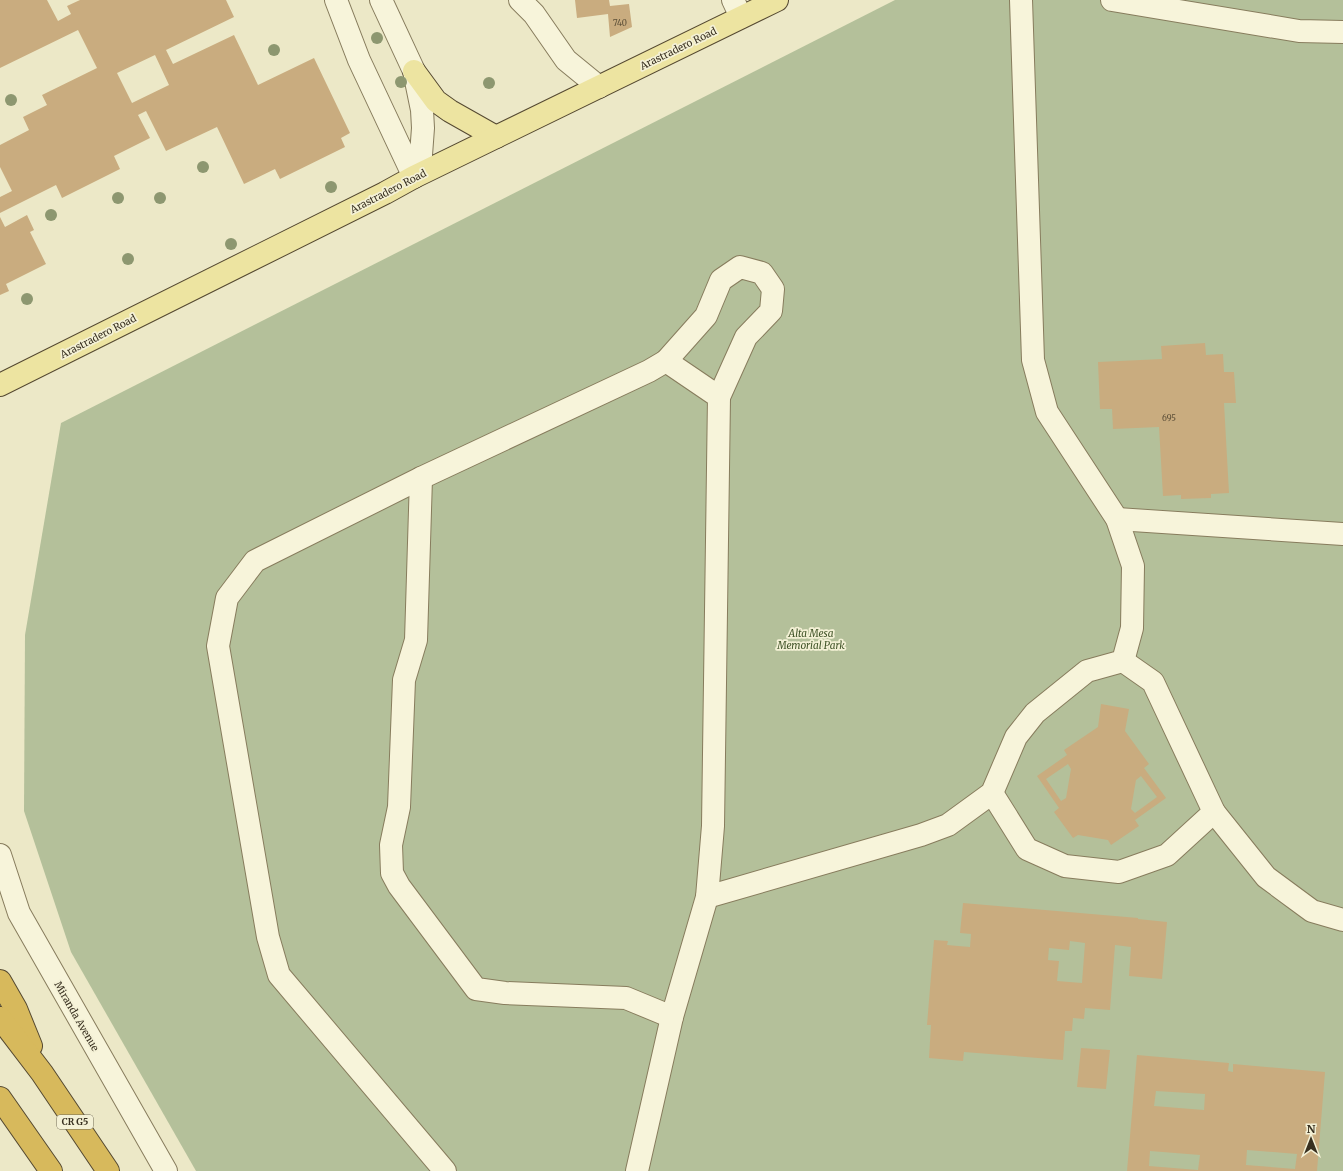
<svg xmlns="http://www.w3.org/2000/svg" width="1343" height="1171" font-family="Merriweather,serif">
<rect width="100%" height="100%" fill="#ece8c7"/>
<!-- cemetery -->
<path fill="#b4c09a" d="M 895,0 L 1343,0 L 1343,1171 L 196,1171 L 71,952 L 24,811 L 25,635 L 61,423 Z"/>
<!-- building -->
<g fill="#c9ac7f" fill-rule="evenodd">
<path d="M 0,0 L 47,0 L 58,21 L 71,14 L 67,6 L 80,0 L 226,0 L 234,17 L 166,50 L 173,64 L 234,35 L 258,85 L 314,58 L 350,133 L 341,138 L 345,147 L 280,179 L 275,169 L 244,184 L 217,127 L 166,151 L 146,111 L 138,115 L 150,138 L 114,156 L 120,169 L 62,198 L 56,185 L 0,213 L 0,197 L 12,191 L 0,167 L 0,145 L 29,130 L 23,117 L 47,105 L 42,95 L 97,68 L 78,30 L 0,68 ZM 155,55 L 169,85 L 132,103 L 117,73 Z"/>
<path d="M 575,0 L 609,0 L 610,6 L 629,4 L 632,27 L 610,37 L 608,14 L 577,18 Z"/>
<path d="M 27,215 L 34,230 L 30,232 L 46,264 L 6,284 L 9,291 L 0,295 L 0,217 L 5,227 Z"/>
<path d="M 1205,343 L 1206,355 L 1223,354 L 1224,372 L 1234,372 L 1236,403 L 1224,403 L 1229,493 L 1211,494 L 1211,498 L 1181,499 L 1181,495 L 1163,496 L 1159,427 L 1113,429 L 1112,409 L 1100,409 L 1098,362 L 1162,359 L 1161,346 Z"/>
<path d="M 1101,704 L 1129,709 L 1125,731 L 1149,764 L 1144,768 L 1166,798 L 1135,820 L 1139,826 L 1111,845 L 1108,840 L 1078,835 L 1073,838 L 1054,812 L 1059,808 L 1037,776 L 1067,755 L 1064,750 L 1098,727 ZM 1068,764 L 1071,769 L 1066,798 L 1061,801 L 1046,779 ZM 1141,776 L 1157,797 L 1135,813 L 1131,809 L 1136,780 Z"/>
<path d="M 963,903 L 1138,918 L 1138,919 L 1167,922 L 1162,979 L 1129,976 L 1131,947 L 1115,945 L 1110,1010 L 1085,1008 L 1084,1019 L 1073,1018 L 1072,1031 L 1065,1031 L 1063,1060 L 964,1052 L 963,1061 L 929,1058 L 931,1025 L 927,1025 L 934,940 L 948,941 L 947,945 L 970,947 L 971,934 L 960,933 ZM 1070,941 L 1085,943 L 1082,983 L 1057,981 L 1059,961 L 1048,960 L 1049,948 L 1069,950 Z"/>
<path d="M 1081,1048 L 1110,1050 L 1106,1089 L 1077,1087 Z"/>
<path d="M 1137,1055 L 1229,1063 L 1228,1071 L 1233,1072 L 1233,1064 L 1325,1072 L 1317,1171 L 1127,1171 ZM 1156,1091 L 1205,1094 L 1204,1110 L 1154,1106 ZM 1247,1150 L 1297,1154 L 1295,1169 L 1246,1165 ZM 1150,1151 L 1200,1155 L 1198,1170 L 1149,1166 Z"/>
</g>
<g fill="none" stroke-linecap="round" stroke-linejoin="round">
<defs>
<g id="minor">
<path d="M 336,0 L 359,60 L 414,177"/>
<path d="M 381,0 L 414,71 L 422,110 L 423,128 L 421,155 L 414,177"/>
<path d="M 520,0 L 534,14 L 566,60 L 599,87"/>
<path d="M 733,0 L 741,17"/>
<path d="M 1112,0 L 1299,31 L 1343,32"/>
<path d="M 666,361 L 706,316 L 721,280 L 740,267 L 762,273 L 773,289 L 771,311 L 746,337 L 719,397"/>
<path d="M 421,478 L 416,640 L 404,680 L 399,807 L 391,845 L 392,873 L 399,886 L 476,989 L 505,993 L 626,998 L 672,1017"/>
<path d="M 1117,519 L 1343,534"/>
<path d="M 992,793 L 1027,849 L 1065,866 L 1119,872 L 1167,855 L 1214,812 L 1153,682 L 1123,661"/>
<path d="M 1214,812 L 1266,877 L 1312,911 L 1343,920"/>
<path d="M 0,855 L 19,913 L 166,1171"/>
<path d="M 445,1171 L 279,975 L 268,937 L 218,646 L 227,598 L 255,561 L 421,478 L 649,371 L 666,361 L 719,397 L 713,826 L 707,897 L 921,835 L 948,825 L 992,793 L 1016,737 L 1035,713 L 1087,671 L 1123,661 L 1132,628 L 1133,566 L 1117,519 L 1047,412 L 1033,360 L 1021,0"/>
<path d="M 637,1171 L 672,1017 L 707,897"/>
</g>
<g id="major">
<path d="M 414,71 L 436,101 L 450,111 L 496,137"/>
<path d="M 0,385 L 385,193 L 414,177 L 777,0"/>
</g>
<g id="highway">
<path d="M 0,981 L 16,1009 L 31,1046"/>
<path d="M 0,1018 L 42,1073 L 108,1171"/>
<path d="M 0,1098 L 51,1171"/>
</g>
</defs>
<!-- minor casing -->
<use href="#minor" stroke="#877c5d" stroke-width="24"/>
<!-- major casing -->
<use href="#major" stroke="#554931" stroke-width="24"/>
<!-- highway casing -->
<use href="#highway" stroke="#554931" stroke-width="24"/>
<!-- minor -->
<use href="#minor" stroke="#f7f4da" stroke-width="22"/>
<!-- major -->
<use href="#major" stroke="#ede4a1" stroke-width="22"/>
<!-- highway -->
<use href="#highway" stroke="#d7b95c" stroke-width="22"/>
</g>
<!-- trees -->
<g fill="#8d9770">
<circle cx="377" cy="38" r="6"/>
<circle cx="274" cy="50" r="6"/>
<circle cx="401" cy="82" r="6"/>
<circle cx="489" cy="83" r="6"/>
<circle cx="11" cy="100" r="6"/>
<circle cx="203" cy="167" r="6"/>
<circle cx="331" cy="187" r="6"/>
<circle cx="118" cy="198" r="6"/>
<circle cx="160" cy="198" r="6"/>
<circle cx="51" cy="215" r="6"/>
<circle cx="231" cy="244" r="6"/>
<circle cx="128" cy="259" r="6"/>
<circle cx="27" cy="299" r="6"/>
</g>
<g text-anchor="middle" stroke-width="3.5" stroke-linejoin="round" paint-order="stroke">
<!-- number labels -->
<g font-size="8" fill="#5c4f38">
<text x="620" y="26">740</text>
<text x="1169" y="421">695</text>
</g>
<!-- shield labels -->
<rect fill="#f4f1d6" stroke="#706a57" stroke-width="1" x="57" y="1115" width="36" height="14" rx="3"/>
<g font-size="9" font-weight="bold" fill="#383020">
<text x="75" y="1125">CR G5</text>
</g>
<!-- street labels -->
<g font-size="10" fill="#383020" stroke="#f4f1d6">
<text transform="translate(678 48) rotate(-26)" y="4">Arastradero Road</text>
<text transform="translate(388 191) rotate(-27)" y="4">Arastradero Road</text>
<text transform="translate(98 336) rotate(-27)" y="4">Arastradero Road</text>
<text transform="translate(77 1016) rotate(60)" y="4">Miranda Avenue</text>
</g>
<!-- park labels -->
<g font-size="10" font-style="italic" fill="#405428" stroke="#f4f1d6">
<text x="811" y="637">Alta Mesa<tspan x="811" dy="12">Memorial Park</tspan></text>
</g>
</g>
<!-- north arrow -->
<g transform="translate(1311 1139)" stroke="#f4f1d6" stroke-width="3" paint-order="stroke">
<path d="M0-3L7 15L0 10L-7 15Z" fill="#383020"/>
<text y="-6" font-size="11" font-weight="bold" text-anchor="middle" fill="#383020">N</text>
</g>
</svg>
